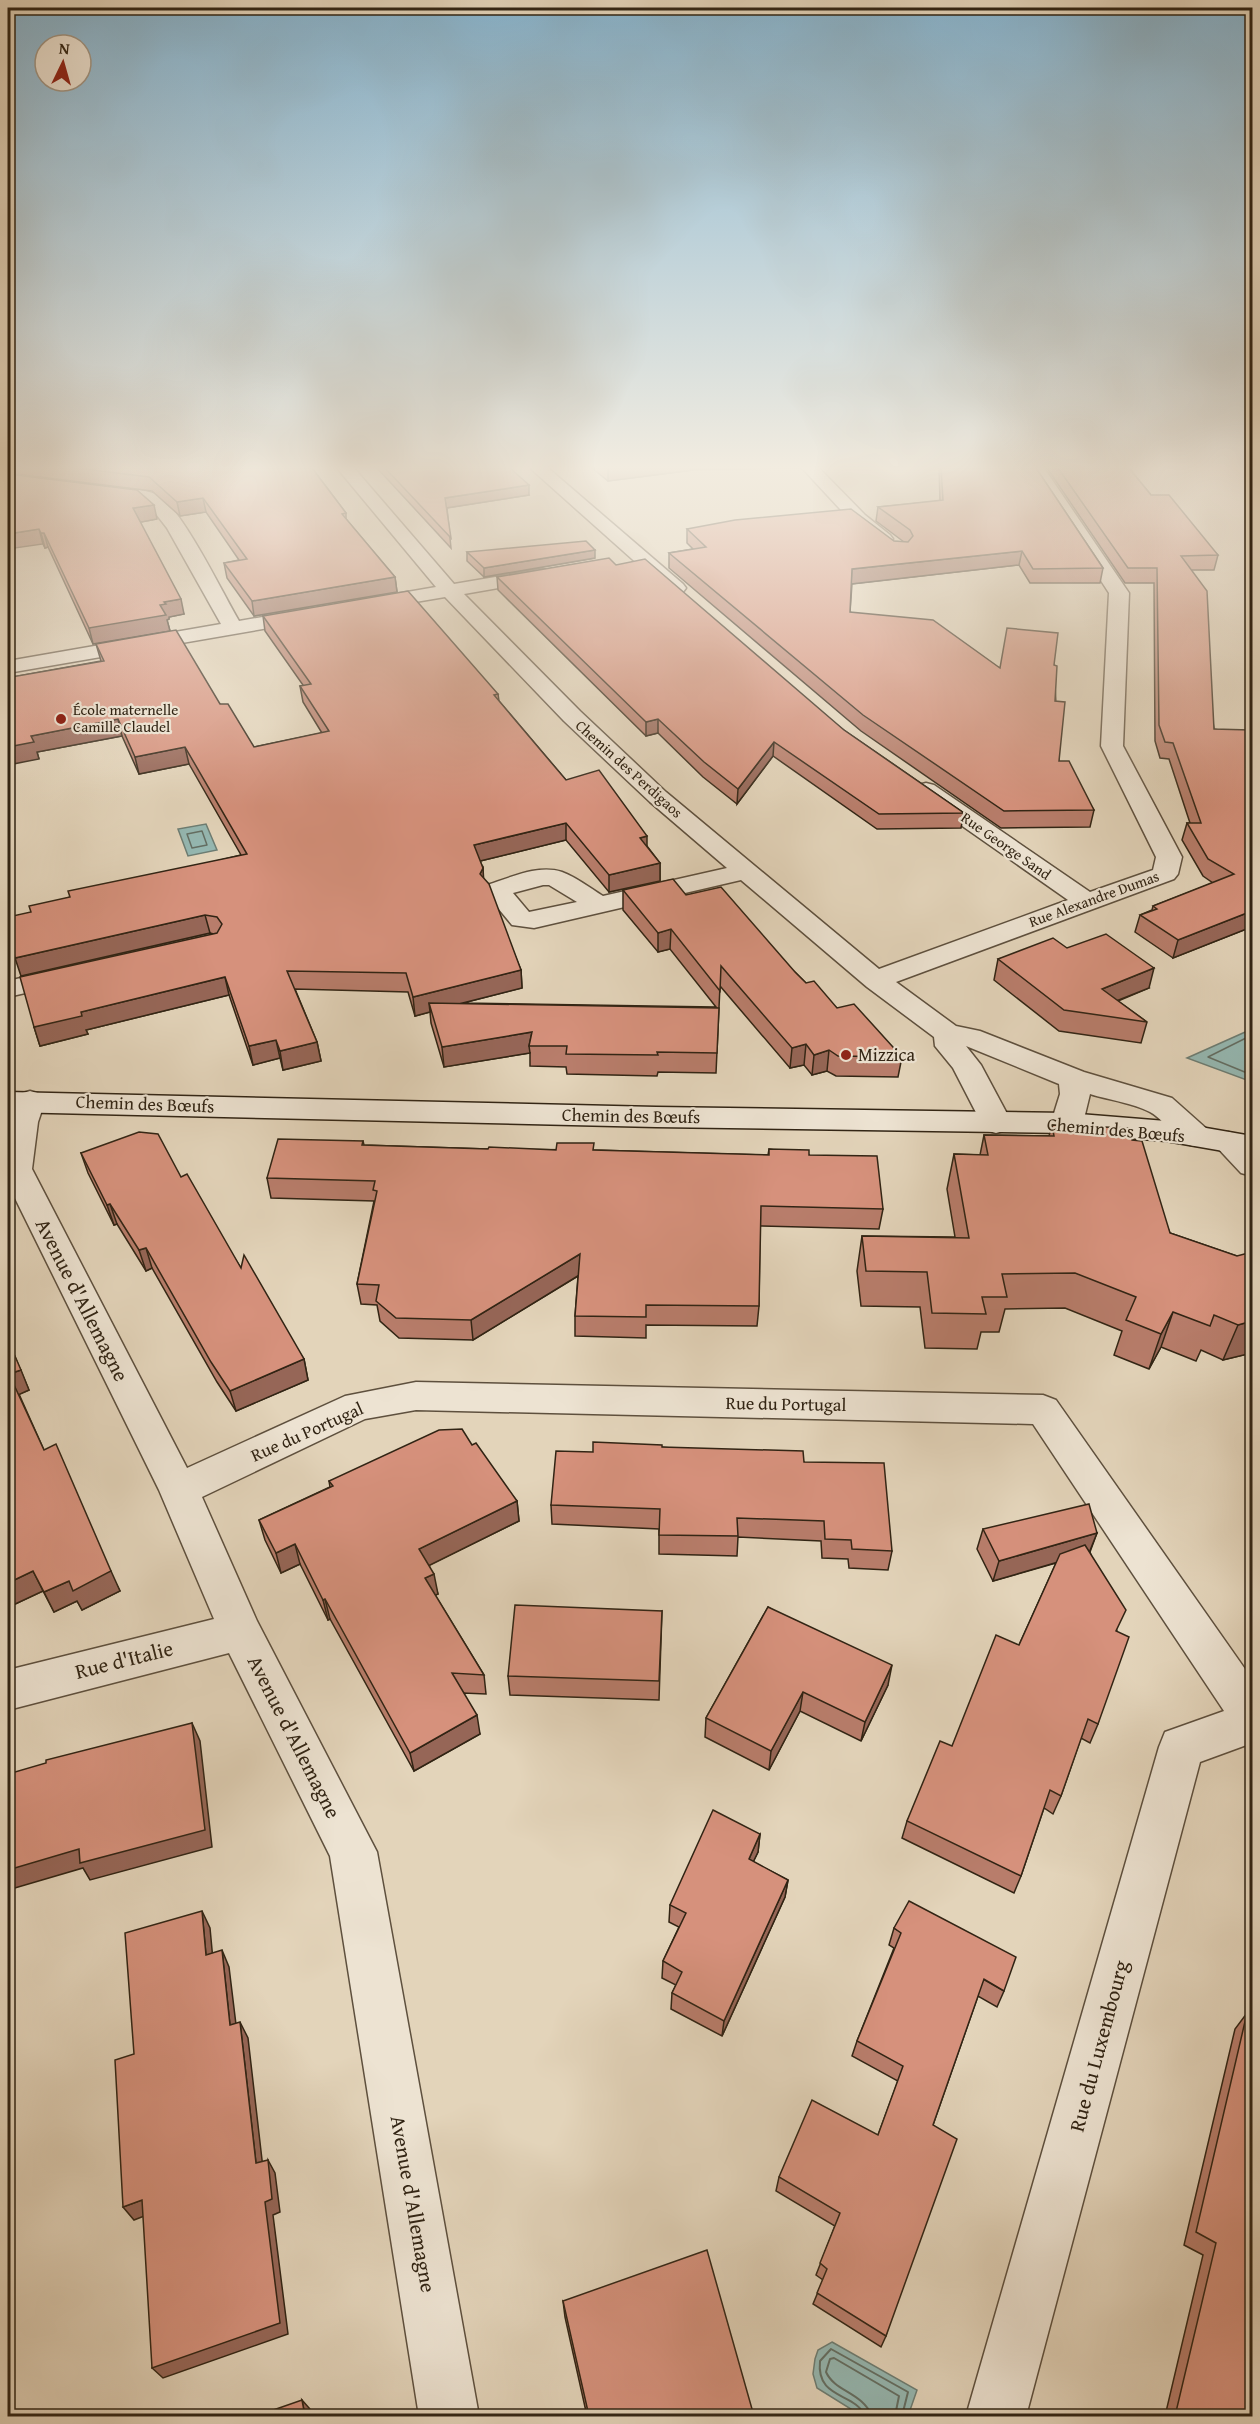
<svg xmlns="http://www.w3.org/2000/svg" width="1260" height="2424" font-family="'Gentium Book Plus',serif">
<rect width="100%" height="100%" fill="#e3d4ba"/>
<filter id="stains"><feTurbulence type="fractalNoise" baseFrequency=".00333" numOctaves="4"/><feColorMatrix values="0 0 0 0 .2 0 0 0 0 .09 0 0 0 0 .02 0 0 0 .5 -.17"/></filter>
<radialGradient id="worn" r=".72"><stop offset=".6" stop-color="#630" stop-opacity="0"/><stop offset="1" stop-color="#630" stop-opacity=".3"/></radialGradient>
<!-- water -->
<g fill="#95b8b2" stroke="#6d7d73" stroke-width="1.5">
<path d="M 206,824 L 217,850 L 188,856 L 178,829 Z"/>
<path d="M 1252,1029 L 1252,1082 L 1187,1058 Z"/>
<path d="M 832,2342 L 917,2390 L 908,2416 L 862,2416 L 817,2388 L 813,2374 L 815,2359 L 818,2350 Z"/>
</g>
<g fill="none" stroke-linecap="round" stroke-linejoin="round">
<!-- shore-far1 -->
<g stroke="#636e63" stroke-width="1.5">
<path d="M 202,831 L 207,845 L 192,848 L 187,834 Z"/>
<path d="M 1252,1035 L 1208,1057 L 1252,1075"/>
</g>
<!-- shore -->
<g stroke="#636e63" stroke-width="2">
<path d="M 865,2416 C 855,2392 816,2400 820,2361 L 831,2349 L 908,2392 L 902,2416"/>
<path d="M 872,2416 C 862,2392 835,2392 826,2372 L 830,2359 L 834,2358 L 899,2396 L 895,2416"/>
</g>
<defs>
<g id="street">
<path d="M 337,468 L 354,468 L 454,584 L 542,569 L 549,571 L 551,575 L 549,579 L 464,594 L 580,711 L 666,792 L 879,969 L 1068,900 L 918,795 L 914,790 L 918,785 L 926,783 L 934,785 L 1090,892 L 1153,870 L 1156,857 L 1101,746 L 1109,593 L 1028,468 L 1044,468 L 1129,593 L 1123,746 L 1182,857 L 1178,874 L 1174,879 L 896,982 L 956,1026 L 980,1031 L 1084,1072 L 1172,1098 L 1208,1130 L 1213,1137 L 1208,1144 C 1177,1153 1172,1124 1150,1112 C 1133,1103 1109,1100 1090,1094 L 1083,1123 L 1078,1130 L 1067,1133 L 1056,1130 L 1051,1123 L 1060,1094 L 1059,1084 L 966,1046 L 981,1065 L 1012,1123 L 1007,1130 L 996,1133 L 985,1130 L 953,1068 L 935,1046 L 934,1037 L 867,987 L 741,880 L 534,928 L 512,925 L 483,890 L 487,885 C 510,878 538,864 562,872 C 576,877 590,888 603,896 L 727,868 L 650,802 L 564,721 L 445,597 L 368,610 L 361,608 L 358,604 L 361,600 L 436,587 ZM 543,885 L 549,885 L 577,902 L 529,912 L 513,893 Z"/>
<path d="M 530,468 L 548,468 L 683,584 L 686,588 L 683,592 L 669,592 Z"/>
<path d="M 802,468 L 819,468 L 865,515 L 890,535 L 893,539 L 890,543 L 878,543 L 853,523 Z"/>
<path d="M 102,487 C 119,489 148,487 162,498 C 187,519 221,590 239,621 L 309,609 L 316,611 L 319,615 L 316,619 L 309,621 L 8,673 L 8,661 L 221,624 L 167,528 L 149,505 L 96,496 L 93,492 L 96,488 Z"/>
<path d="M 67,967 L 77,969 L 81,975 L 77,981 L 8,997 L 8,981 Z"/>
<path d="M 30,1091 L 41,1094 L 45,1101 L 38,1122 L 32,1169 L 187,1468 L 345,1396 L 416,1382 L 1043,1395 L 1056,1400 L 1252,1679 L 1252,1743 L 1200,1762 L 1026,2416 L 966,2416 L 1159,1747 L 1165,1732 L 1224,1711 L 1033,1424 L 416,1410 L 365,1419 L 202,1497 L 257,1621 L 377,1852 L 479,2416 L 419,2416 L 330,1856 L 229,1653 L 8,1710 L 8,1670 L 214,1619 L 159,1490 L 8,1184 L 8,1119 L 19,1094 Z"/>
<path d="M 1228,1132 L 1239,1135 L 1252,1147 L 1252,1176 L 1241,1173 L 1212,1142 L 1217,1135 Z"/>
</g>
<path id="secondary" d="M 8,1092 L 656,1107 L 1067,1113 L 1166,1121 L 1252,1136 L 1252,1156 L 1166,1141 L 1067,1133 L 656,1127 L 8,1112 Z"/>
</defs>
<!-- street casing -->
<use href="#street" stroke="#5e503e" stroke-width="3"/>
<!-- secondary casing -->
<use href="#secondary" stroke="#312414" stroke-width="3"/>
<!-- street -->
<use href="#street" fill="#ede3d2" fill-rule="evenodd"/>
<!-- secondary -->
<use href="#secondary" fill="#ede3d2" fill-rule="evenodd"/>
</g>
<!-- wall -->
<g fill="#b87d6b" stroke="#312414" stroke-width="1.5">
<path d="M 8,468 L 312,468 L 346,513 L 346,519 L 395,577 L 397,592 L 254,616 L 227,578 L 224,563 L 239,560 L 206,512 L 180,516 L 152,491 L 8,473 Z"/>
<path d="M 377,468 L 510,468 L 529,495 L 447,508 L 451,548 Z"/>
<path d="M 592,468 L 800,468 L 693,470 L 608,481 Z"/>
<path d="M 939,468 L 1036,468 L 1103,568 L 1100,583 L 1030,583 L 1019,565 L 852,584 L 850,612 L 1000,668 L 1054,665 L 1059,761 L 1094,810 L 1090,827 L 1001,828 L 861,731 L 669,568 L 669,553 L 693,549 L 687,543 L 687,529 L 904,542 L 876,521 L 878,507 L 940,501 Z"/>
<path d="M 1047,468 L 1129,468 L 1151,495 L 1218,555 L 1214,570 L 1191,570 L 1214,729 L 1252,736 L 1252,930 L 1249,928 L 1173,958 L 1135,932 L 1140,915 L 1152,910 L 1153,906 L 1213,883 L 1203,876 L 1182,840 L 1187,823 L 1190,823 L 1169,759 L 1160,758 L 1155,741 L 1154,583 L 1125,583 Z"/>
<path d="M 8,474 L 157,519 L 140,522 L 184,614 L 169,617 L 169,619 L 167,620 L 170,631 L 93,644 L 48,547 L 45,548 Z"/>
<path d="M 467,552 L 595,558 L 484,577 L 467,561 Z"/>
<path d="M 616,565 L 844,730 L 964,813 L 961,828 L 877,829 L 773,756 L 737,804 L 703,777 L 658,733 L 646,736 L 498,590 L 497,577 Z"/>
<path d="M 263,616 L 498,694 L 499,701 L 566,780 L 647,846 L 660,863 L 660,881 L 609,892 L 566,840 L 480,861 L 483,868 L 483,878 L 521,970 L 522,988 L 463,1003 L 716,1007 L 670,949 L 658,952 L 623,910 L 623,890 L 686,895 L 795,972 L 806,983 L 837,1008 L 902,1057 L 898,1077 L 836,1076 L 827,1071 L 812,1075 L 804,1065 L 790,1068 L 720,986 L 716,1073 L 658,1072 L 657,1076 L 567,1074 L 566,1067 L 530,1066 L 530,1053 L 444,1067 L 431,1023 L 430,1012 L 415,1016 L 408,992 L 295,989 L 317,1042 L 321,1061 L 283,1070 L 280,1058 L 253,1065 L 229,995 L 86,1030 L 88,1034 L 40,1046 L 34,1027 L 214,934 L 210,933 L 21,976 L 31,912 L 70,897 L 241,855 L 189,764 L 139,774 L 122,736 L 37,752 L 39,759 L 12,677 L 101,661 L 96,644 L 220,704 L 254,747 L 322,733 L 303,702 L 300,686 L 303,685 L 265,631 Z"/>
<path d="M 1067,948 L 1149,988 L 1118,1001 L 1147,1022 L 1141,1043 L 1059,1031 L 994,980 L 998,959 Z"/>
<path d="M 1052,1125 L 1132,1140 L 1170,1233 L 1237,1256 L 1252,1353 L 1223,1360 L 1201,1350 L 1196,1361 L 1161,1347 L 1149,1369 L 1114,1355 L 1122,1331 L 1065,1308 L 1005,1309 L 999,1332 L 981,1332 L 977,1349 L 925,1348 L 920,1307 L 861,1306 L 857,1271 L 862,1236 L 955,1237 L 947,1189 L 954,1154 L 980,1155 L 984,1135 L 1049,1136 Z"/>
<path d="M 363,1141 L 364,1145 L 488,1149 L 594,1150 L 768,1155 L 769,1149 L 809,1155 L 883,1209 L 879,1229 L 760,1226 L 759,1306 L 757,1326 L 646,1325 L 646,1338 L 575,1336 L 575,1316 L 578,1276 L 473,1340 L 399,1338 L 380,1321 L 377,1305 L 361,1304 L 357,1284 L 374,1201 L 271,1198 L 267,1178 Z"/>
<path d="M 81,1153 L 181,1177 L 241,1268 L 304,1359 L 308,1380 L 236,1411 L 217,1382 L 152,1268 L 146,1271 L 117,1224 L 114,1225 L 88,1173 Z"/>
<path d="M 8,1340 L 29,1390 L 19,1394 L 44,1450 L 120,1591 L 82,1610 L 77,1601 L 54,1612 L 43,1591 L 11,1606 L 8,1599 Z"/>
<path d="M 472,1445 L 517,1501 L 519,1521 L 429,1565 L 438,1594 L 435,1595 L 484,1675 L 486,1694 L 463,1693 L 480,1734 L 414,1771 L 330,1619 L 328,1620 L 300,1564 L 281,1573 L 265,1540 L 259,1520 L 330,1487 L 329,1481 Z"/>
<path d="M 662,1447 L 804,1462 L 892,1551 L 888,1570 L 849,1568 L 848,1559 L 822,1558 L 821,1541 L 738,1537 L 737,1556 L 659,1554 L 659,1529 L 552,1524 L 551,1505 Z"/>
<path d="M 983,1529 L 1097,1533 L 1090,1552 L 1117,1631 L 1098,1724 L 1090,1743 L 1081,1738 L 1061,1796 L 1053,1814 L 1044,1808 L 1021,1876 L 1014,1893 L 902,1838 L 907,1821 L 952,1746 L 1019,1645 L 1056,1563 L 993,1581 L 977,1549 Z"/>
<path d="M 768,1607 L 888,1685 L 861,1741 L 800,1711 L 769,1770 L 705,1737 L 706,1718 Z"/>
<path d="M 662,1611 L 659,1700 L 510,1695 L 508,1676 Z"/>
<path d="M 760,1834 L 758,1852 L 753,1862 L 788,1880 L 785,1897 L 722,2036 L 671,2009 L 672,1993 L 676,1985 L 662,1978 L 663,1961 L 679,1927 L 669,1922 L 670,1905 Z"/>
<path d="M 894,1928 L 1004,1991 L 997,2007 L 978,1996 L 933,2125 L 886,2336 L 881,2347 L 813,2304 L 823,2280 L 816,2275 L 835,2226 L 776,2191 L 779,2177 L 878,2135 L 898,2081 L 852,2056 L 857,2041 L 894,1948 L 889,1945 Z"/>
<path d="M 1247,2013 L 1252,2416 L 1165,2416 L 1203,2255 L 1184,2245 L 1235,2029 Z"/>
<path d="M 563,2301 L 754,2416 L 587,2416 L 565,2317 Z"/>
</g>
<!-- shaded-wall -->
<g fill="#966657" stroke="#312414" stroke-width="1.5">
<path d="M 608,468 L 693,468 L 693,470 L 608,481 Z"/>
<path d="M 529,485 L 529,495 L 446,508 L 445,498 Z"/>
<path d="M 203,498 L 206,512 L 180,516 L 177,502 Z"/>
<path d="M 154,505 L 157,519 L 136,523 L 133,508 Z"/>
<path d="M 39,529 L 43,544 L 8,549 L 8,534 Z"/>
<path d="M 41,533 L 44,533 L 48,547 L 45,548 Z"/>
<path d="M 595,550 L 595,558 L 484,577 L 484,568 Z"/>
<path d="M 1022,551 L 1019,565 L 851,584 L 852,569 Z"/>
<path d="M 395,577 L 397,592 L 254,616 L 252,601 Z"/>
<path d="M 181,599 L 184,614 L 169,617 L 169,619 L 167,620 L 170,631 L 93,644 L 89,628 L 160,605 L 164,602 Z"/>
<path d="M 118,719 L 122,736 L 37,752 L 39,759 L 8,765 L 8,747 L 31,736 Z"/>
<path d="M 658,719 L 658,733 L 646,736 L 646,722 Z"/>
<path d="M 774,742 L 773,756 L 737,804 L 738,789 Z"/>
<path d="M 185,747 L 189,764 L 139,774 L 135,757 Z"/>
<path d="M 566,823 L 566,840 L 476,862 L 474,845 Z"/>
<path d="M 647,836 L 647,853 L 640,838 Z"/>
<path d="M 660,863 L 660,881 L 609,892 L 609,875 Z"/>
<path d="M 483,868 L 484,885 L 480,874 Z"/>
<path d="M 1252,911 L 1252,916 L 1249,928 L 1173,958 L 1178,940 Z"/>
<path d="M 205,915 L 210,933 L 21,976 L 15,958 Z"/>
<path d="M 671,929 L 670,949 L 658,952 L 658,933 Z"/>
<path d="M 1154,968 L 1149,988 L 1096,1009 L 1102,989 Z"/>
<path d="M 521,970 L 522,988 L 431,1011 L 429,1003 L 430,1012 L 415,1016 L 413,997 Z"/>
<path d="M 225,977 L 229,995 L 86,1030 L 88,1034 L 40,1046 L 34,1027 L 81,1012 Z"/>
<path d="M 532,1032 L 529,1046 L 530,1053 L 444,1067 L 442,1047 Z"/>
<path d="M 276,1040 L 280,1058 L 253,1065 L 249,1046 Z"/>
<path d="M 317,1042 L 321,1061 L 283,1070 L 280,1051 Z"/>
<path d="M 806,1044 L 804,1065 L 790,1068 L 792,1048 Z"/>
<path d="M 829,1050 L 827,1071 L 812,1075 L 814,1055 Z"/>
<path d="M 110,1204 L 117,1224 L 114,1225 L 107,1205 Z"/>
<path d="M 146,1248 L 152,1268 L 146,1271 L 139,1250 Z"/>
<path d="M 580,1254 L 581,1274 L 473,1340 L 471,1320 Z"/>
<path d="M 1173,1312 L 1161,1347 L 1149,1369 L 1161,1334 Z"/>
<path d="M 1252,1321 L 1252,1353 L 1223,1360 L 1238,1325 Z"/>
<path d="M 304,1359 L 308,1380 L 236,1411 L 230,1391 Z"/>
<path d="M 21,1370 L 29,1390 L 18,1395 L 9,1374 Z"/>
<path d="M 517,1501 L 519,1521 L 422,1569 L 419,1549 Z"/>
<path d="M 1097,1533 L 1089,1553 L 993,1581 L 999,1561 Z"/>
<path d="M 295,1544 L 300,1564 L 281,1573 L 276,1553 Z"/>
<path d="M 33,1571 L 43,1591 L 11,1606 L 8,1599 L 8,1583 Z"/>
<path d="M 111,1571 L 120,1591 L 82,1610 L 77,1601 L 54,1612 L 44,1592 L 69,1581 Z"/>
<path d="M 434,1574 L 438,1594 L 429,1598 L 425,1578 Z"/>
<path d="M 325,1599 L 330,1619 L 328,1620 L 323,1600 Z"/>
<path d="M 892,1665 L 888,1685 L 861,1741 L 865,1722 Z"/>
<path d="M 803,1692 L 800,1711 L 769,1770 L 771,1751 Z"/>
<path d="M 477,1715 L 480,1734 L 414,1771 L 410,1753 Z"/>
<path d="M 192,1723 L 200,1741 L 212,1847 L 90,1880 L 83,1868 L 8,1890 L 8,1870 Z"/>
<path d="M 760,1834 L 758,1852 L 746,1877 L 749,1859 Z"/>
<path d="M 788,1880 L 785,1897 L 722,2036 L 724,2021 Z"/>
<path d="M 202,1911 L 210,1928 L 214,1971 L 206,1955 Z"/>
<path d="M 222,1950 L 229,1967 L 238,2041 L 230,2025 Z"/>
<path d="M 240,2022 L 248,2038 L 264,2177 L 256,2163 Z"/>
<path d="M 268,2160 L 275,2173 L 280,2212 L 273,2215 L 288,2334 L 163,2378 L 152,2368 L 265,2202 Z"/>
<path d="M 142,2200 L 152,2213 L 134,2220 L 123,2207 Z"/>
<path d="M 302,2400 L 310,2409 L 311,2416 L 305,2416 Z"/>
</g>
<!-- building -->
<g fill="#d6917c" stroke="#312414" stroke-width="1.5">
<path d="M 77,468 L 312,468 L 346,513 L 342,514 L 395,577 L 252,601 L 224,563 L 247,559 L 203,498 L 177,502 L 149,477 Z"/>
<path d="M 385,468 L 510,468 L 529,485 L 445,498 L 451,538 Z"/>
<path d="M 941,468 L 1036,468 L 1103,568 L 1033,569 L 1022,551 L 852,569 L 850,612 L 933,620 L 1000,668 L 1007,628 L 1058,633 L 1054,665 L 1057,666 L 1055,701 L 1065,702 L 1059,761 L 1069,761 L 1094,810 L 1004,811 L 863,715 L 669,553 L 706,547 L 687,529 L 735,520 L 851,509 L 894,541 L 908,542 L 913,536 L 910,530 L 878,507 L 943,500 Z"/>
<path d="M 1058,468 L 1129,468 L 1151,495 L 1169,495 L 1218,555 L 1181,556 L 1207,591 L 1214,729 L 1250,730 L 1252,736 L 1252,911 L 1178,940 L 1140,915 L 1157,909 L 1153,906 L 1234,874 L 1208,859 L 1187,823 L 1201,823 L 1173,743 L 1165,742 L 1159,725 L 1157,568 L 1128,568 Z"/>
<path d="M 8,474 L 137,490 L 154,505 L 133,508 L 181,599 L 164,602 L 166,604 L 160,605 L 166,615 L 89,628 L 44,533 L 41,533 L 39,529 L 8,534 Z"/>
<path d="M 586,541 L 595,550 L 484,568 L 467,552 Z"/>
<path d="M 609,558 L 616,565 L 645,559 L 844,730 L 964,813 L 879,814 L 774,742 L 738,789 L 704,762 L 658,719 L 646,722 L 497,577 Z"/>
<path d="M 408,591 L 498,694 L 494,695 L 566,780 L 599,770 L 647,836 L 640,838 L 660,863 L 609,875 L 566,823 L 474,845 L 483,868 L 480,874 L 489,884 L 521,970 L 413,997 L 406,973 L 287,971 L 317,1042 L 280,1051 L 276,1040 L 249,1046 L 225,977 L 81,1012 L 82,1016 L 34,1027 L 20,977 L 217,933 L 222,924 L 217,917 L 205,915 L 15,958 L 8,932 L 8,917 L 31,912 L 29,906 L 70,897 L 68,891 L 247,854 L 185,747 L 135,757 L 118,719 L 31,736 L 34,742 L 8,747 L 8,671 L 10,670 L 12,677 L 104,661 L 96,644 L 176,630 L 220,704 L 228,704 L 254,747 L 329,731 L 300,686 L 311,684 L 263,616 Z"/>
<path d="M 673,879 L 686,895 L 721,887 L 795,972 L 806,983 L 814,981 L 837,1008 L 854,1004 L 902,1057 L 838,1056 L 829,1050 L 814,1055 L 806,1044 L 792,1048 L 721,966 L 720,991 L 671,929 L 658,933 L 623,890 Z"/>
<path d="M 1106,934 L 1154,968 L 1102,989 L 1147,1022 L 1064,1010 L 998,959 L 1053,938 L 1067,948 Z"/>
<path d="M 429,1003 L 719,1008 L 717,1053 L 657,1052 L 658,1055 L 566,1054 L 567,1046 L 529,1046 L 532,1032 L 442,1047 Z"/>
<path d="M 1052,1125 L 1129,1128 L 1132,1140 L 1142,1141 L 1170,1233 L 1237,1256 L 1252,1252 L 1252,1321 L 1238,1325 L 1214,1315 L 1210,1326 L 1173,1312 L 1161,1334 L 1126,1320 L 1136,1297 L 1075,1273 L 1002,1274 L 1007,1297 L 982,1297 L 986,1314 L 932,1313 L 927,1272 L 866,1271 L 862,1236 L 969,1238 L 954,1154 L 988,1155 L 984,1135 L 1054,1136 Z"/>
<path d="M 139,1132 L 158,1134 L 181,1177 L 187,1174 L 241,1268 L 244,1255 L 304,1359 L 230,1391 L 211,1362 L 146,1248 L 139,1250 L 110,1204 L 107,1205 L 81,1153 Z"/>
<path d="M 278,1139 L 363,1141 L 362,1145 L 488,1149 L 489,1147 L 556,1150 L 557,1143 L 594,1143 L 593,1150 L 769,1155 L 769,1149 L 809,1150 L 809,1155 L 877,1156 L 883,1209 L 761,1206 L 759,1306 L 646,1305 L 646,1317 L 575,1316 L 580,1254 L 471,1320 L 396,1318 L 376,1301 L 379,1285 L 357,1284 L 377,1191 L 373,1190 L 375,1181 L 267,1178 Z"/>
<path d="M 8,1340 L 21,1370 L 9,1374 L 44,1450 L 56,1444 L 111,1571 L 73,1591 L 69,1581 L 44,1592 L 33,1571 L 8,1583 Z"/>
<path d="M 462,1429 L 472,1445 L 476,1443 L 517,1501 L 419,1549 L 434,1574 L 425,1578 L 484,1675 L 452,1673 L 477,1715 L 410,1753 L 325,1599 L 323,1600 L 295,1544 L 276,1553 L 259,1520 L 333,1486 L 329,1481 L 439,1430 Z"/>
<path d="M 593,1442 L 662,1445 L 662,1447 L 803,1451 L 804,1462 L 884,1463 L 892,1551 L 852,1549 L 851,1540 L 825,1539 L 824,1521 L 737,1518 L 738,1536 L 659,1535 L 660,1509 L 551,1505 L 556,1451 L 593,1452 Z"/>
<path d="M 1089,1504 L 1097,1533 L 999,1561 L 983,1529 Z"/>
<path d="M 1085,1545 L 1126,1610 L 1116,1631 L 1129,1637 L 1098,1724 L 1088,1719 L 1061,1796 L 1050,1790 L 1021,1876 L 907,1821 L 940,1741 L 952,1746 L 996,1635 L 1019,1645 L 1060,1554 Z"/>
<path d="M 515,1605 L 662,1611 L 659,1681 L 508,1676 Z"/>
<path d="M 768,1607 L 892,1665 L 865,1722 L 803,1692 L 771,1751 L 706,1718 Z"/>
<path d="M 192,1723 L 205,1830 L 80,1863 L 79,1849 L 8,1870 L 8,1774 L 46,1763 L 46,1760 Z"/>
<path d="M 713,1810 L 760,1834 L 749,1859 L 788,1880 L 724,2021 L 672,1993 L 682,1972 L 663,1961 L 686,1913 L 670,1905 Z"/>
<path d="M 909,1901 L 1016,1957 L 1004,1991 L 984,1979 L 933,2125 L 957,2139 L 886,2336 L 817,2293 L 827,2269 L 820,2263 L 840,2213 L 779,2177 L 812,2100 L 878,2135 L 903,2066 L 857,2041 L 901,1933 L 894,1928 Z"/>
<path d="M 202,1911 L 206,1955 L 222,1950 L 230,2025 L 240,2022 L 256,2163 L 268,2160 L 272,2199 L 265,2202 L 280,2323 L 152,2368 L 142,2200 L 123,2207 L 115,2060 L 134,2054 L 125,1933 Z"/>
<path d="M 1247,2013 L 1252,2016 L 1252,2416 L 1248,2416 L 1245,2415 L 1245,2416 L 1175,2416 L 1216,2243 L 1196,2232 Z"/>
<path d="M 707,2250 L 754,2416 L 589,2416 L 563,2301 Z"/>
<path d="M 302,2400 L 305,2416 L 256,2416 Z"/>
</g>
<!-- sky -->
<linearGradient id="sky" x2="0" y2="1"><stop stop-color="#87b6d2"/><stop offset="0.58" stop-color="#f2ece0"/><stop offset="1" stop-color="#f2ece0" stop-opacity="0"/></linearGradient>
<rect width="1260" height="807" fill="url(#sky)"/>
<!-- markers -->
<g fill="#8f2418" stroke="#ede3d2" stroke-width="2">
<circle cx="61" cy="719" r="6"/>
<circle cx="846" cy="1055" r="6"/>
</g>
<g text-anchor="middle" stroke-width="4.5" stroke-linejoin="round" paint-order="stroke">
<!-- far-poi labels -->
<g font-size="15" fill="#312414" stroke="#ede3d2" text-anchor="start">
<text x="73" y="715">École maternelle<tspan x="73" dy="17">Camille Claudel</tspan></text>
</g>
<!-- far-street labels -->
<g font-size="15" fill="#312414" stroke="#ede3d2">
<text transform="translate(629 769) rotate(42)" y="5">Chemin des Perdigaos</text>
<text transform="translate(1006 846) rotate(35)" y="5">Rue George Sand</text>
<text transform="translate(1094 899) rotate(-20)" y="5">Rue Alexandre Dumas</text>
</g>
<!-- poi labels -->
<g font-size="18" fill="#312414" stroke="#ede3d2" text-anchor="start">
<text x="858" y="1061">Mizzica</text>
</g>
<!-- street labels -->
<g font-size="18" fill="#312414" stroke="#ede3d2">
<text transform="translate(145 1104) rotate(2)" y="6">Chemin des Bœufs</text>
<text transform="translate(631 1116) rotate(1)" y="6">Chemin des Bœufs</text>
<text transform="translate(1116 1130) rotate(5)" y="6">Chemin des Bœufs</text>
<text transform="translate(786 1404) rotate(1)" y="6">Rue du Portugal</text>
<text transform="translate(307 1432) rotate(-24)" y="6">Rue du Portugal</text>
</g>
<!-- near-street labels -->
<g font-size="21" fill="#312414" stroke="#ede3d2">
<text transform="translate(82 1300) rotate(63)" y="7">Avenue d'Allemagne</text>
<text transform="translate(124 1660) rotate(-14)" y="7">Rue d'Italie</text>
<text transform="translate(294 1737) rotate(63)" y="7">Avenue d'Allemagne</text>
<text transform="translate(1099 2046) rotate(-75)" y="7">Rue du Luxembourg</text>
<text transform="translate(413 2204) rotate(80)" y="7">Avenue d'Allemagne</text>
</g>
</g>
<!-- margin -->
<rect width="1260" height="2424" fill="none" stroke="#e3d4ba" stroke-width="30"/>
<rect x="9" y="9" width="1242" height="2406" fill="none" stroke="#312414" stroke-width="3"/>
<rect x="15" y="15" width="1230" height="2394" fill="none" stroke="#312414" stroke-width="1.5"/>
<!-- north arrow -->
<g transform="translate(63 63) rotate(5)"><circle r="28" fill="#ede3d2" stroke="#a29786" stroke-width="1.5"/>
<path d="M0-4.5L10 22L0 15L-10 22Z" fill="#8f2418"/>
<text y="-9" font-size="16" font-weight="bold" text-anchor="middle" fill="#312414">N</text>
</g>
<rect width="100%" height="100%" filter="url(#stains)"/>
<rect width="100%" height="100%" fill="url(#worn)"/>
</svg>
